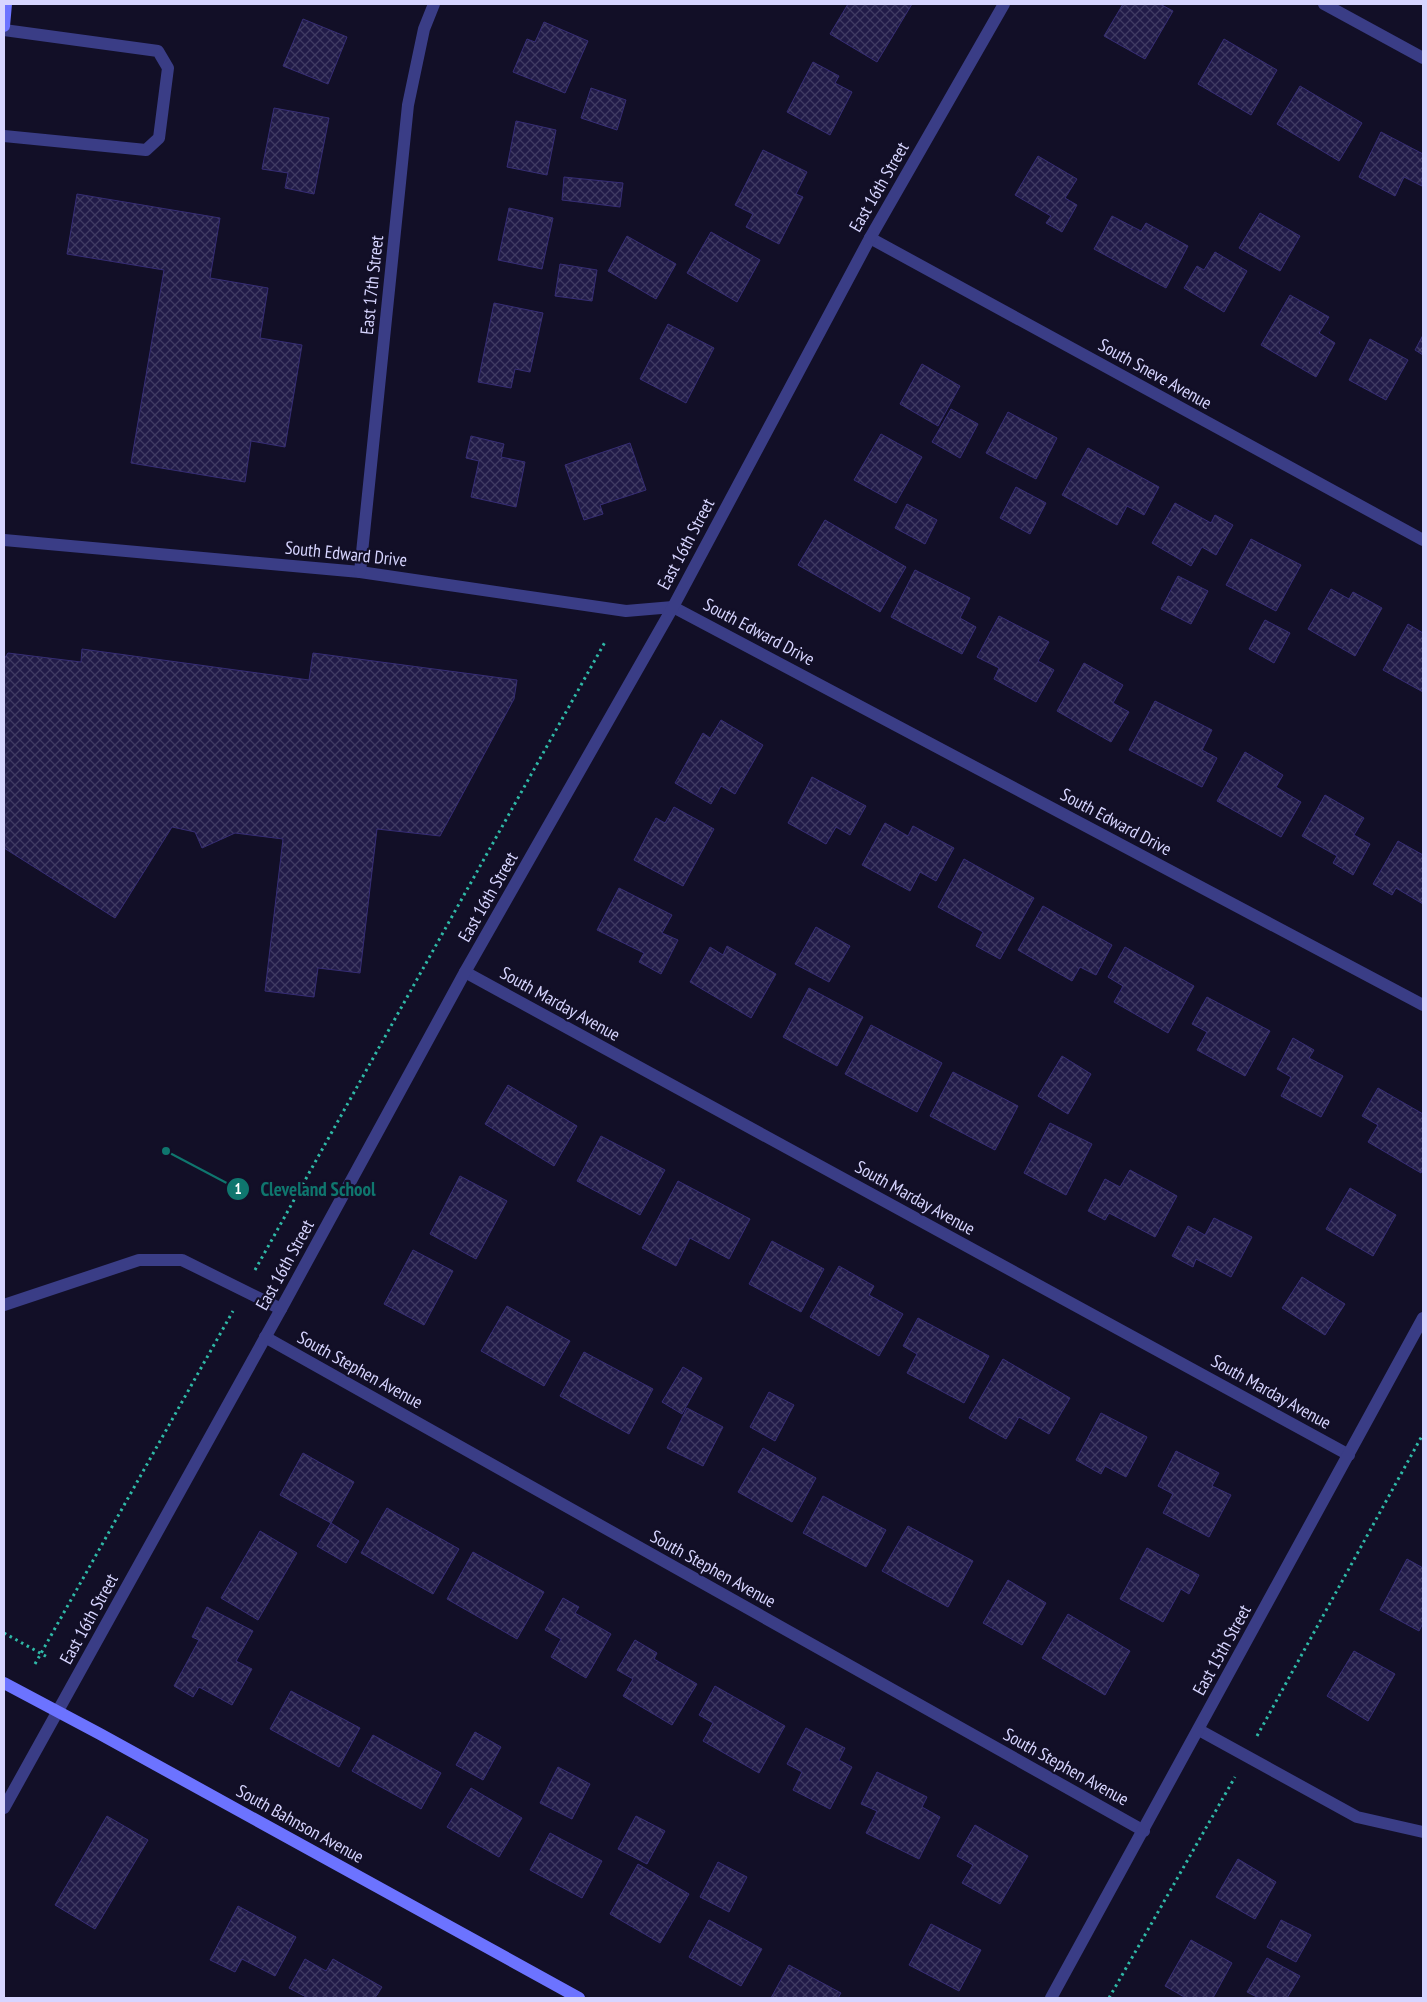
<svg xmlns="http://www.w3.org/2000/svg" width="1427" height="2002" font-family="'PT Sans Narrow',sans-serif">
<defs>
<pattern id="building-cross-hatch" width="8" height="8" patternUnits="userSpaceOnUse" patternTransform="scale(1.25)"><rect width="8" height="8" fill="#211b48"/><path d="M0 0l8 8M0 8l8-8" fill="none" stroke="#403b63"/></pattern>
</defs>
<rect width="100%" height="100%" fill="#120f27"/>
<!-- building -->
<g fill="url(#building-cross-hatch)" stroke="#362d74">
<path d="M 848,4 L 912,4 L 877,62 L 830,34 Z"/>
<path d="M 1123,4 L 1160,4 L 1173,11 L 1145,59 L 1104,36 Z"/>
<path d="M 303,19 L 347,37 L 328,84 L 283,66 Z"/>
<path d="M 544,22 L 588,41 L 565,93 L 513,72 L 527,39 L 535,42 Z"/>
<path d="M 1224,39 L 1277,70 L 1251,115 L 1198,84 Z"/>
<path d="M 813,62 L 839,76 L 835,83 L 852,92 L 830,135 L 787,112 Z"/>
<path d="M 1300,86 L 1362,123 L 1339,161 L 1277,124 Z"/>
<path d="M 591,88 L 626,100 L 617,130 L 581,118 Z"/>
<path d="M 274,108 L 329,118 L 314,194 L 285,188 L 288,173 L 262,169 Z"/>
<path d="M 516,121 L 556,130 L 547,175 L 507,167 Z"/>
<path d="M 1381,132 L 1423,154 L 1422,186 L 1404,177 L 1395,196 L 1359,177 Z"/>
<path d="M 763,150 L 807,172 L 796,194 L 803,197 L 779,244 L 746,227 L 753,214 L 735,205 Z"/>
<path d="M 1038,156 L 1077,179 L 1065,198 L 1077,205 L 1062,232 L 1046,223 L 1051,216 L 1015,195 Z"/>
<path d="M 564,177 L 623,183 L 620,207 L 562,200 Z"/>
<path d="M 77,194 L 220,218 L 210,278 L 268,288 L 260,338 L 302,345 L 285,447 L 251,441 L 245,482 L 131,463 L 164,270 L 67,254 Z"/>
<path d="M 509,208 L 553,218 L 542,269 L 498,260 Z"/>
<path d="M 1260,213 L 1300,236 L 1280,271 L 1239,248 Z"/>
<path d="M 1112,216 L 1141,231 L 1146,223 L 1188,246 L 1166,288 L 1094,249 Z"/>
<path d="M 711,232 L 760,260 L 737,302 L 687,273 Z"/>
<path d="M 627,236 L 676,264 L 656,299 L 608,271 Z"/>
<path d="M 1215,252 L 1247,271 L 1224,312 L 1184,288 L 1197,266 L 1204,270 Z"/>
<path d="M 560,264 L 597,270 L 592,301 L 555,296 Z"/>
<path d="M 1290,295 L 1329,317 L 1319,333 L 1335,343 L 1316,377 L 1261,345 Z"/>
<path d="M 494,303 L 543,313 L 530,372 L 515,369 L 511,388 L 478,382 Z"/>
<path d="M 668,324 L 714,348 L 686,403 L 640,379 Z"/>
<path d="M 1423,335 L 1423,355 L 1415,350 Z"/>
<path d="M 1370,339 L 1408,360 L 1386,400 L 1349,380 Z"/>
<path d="M 922,364 L 960,386 L 938,426 L 900,404 Z"/>
<path d="M 951,409 L 978,424 L 960,458 L 932,442 Z"/>
<path d="M 1008,412 L 1057,438 L 1036,479 L 986,453 Z"/>
<path d="M 881,434 L 922,457 L 896,503 L 854,480 Z"/>
<path d="M 471,436 L 504,444 L 501,457 L 525,462 L 516,507 L 471,497 L 479,461 L 466,458 Z"/>
<path d="M 630,443 L 646,490 L 600,505 L 603,514 L 584,520 L 565,465 Z"/>
<path d="M 1088,448 L 1159,487 L 1144,515 L 1127,506 L 1117,525 L 1062,495 Z"/>
<path d="M 1016,487 L 1046,503 L 1030,534 L 1000,518 Z"/>
<path d="M 1175,503 L 1211,523 L 1215,515 L 1233,525 L 1216,555 L 1202,547 L 1191,566 L 1152,543 Z"/>
<path d="M 907,504 L 937,520 L 925,544 L 895,528 Z"/>
<path d="M 825,520 L 906,567 L 880,612 L 798,565 Z"/>
<path d="M 1251,539 L 1301,565 L 1276,611 L 1226,585 Z"/>
<path d="M 915,570 L 970,598 L 960,618 L 976,627 L 962,654 L 891,617 Z"/>
<path d="M 1178,576 L 1208,591 L 1191,624 L 1161,609 Z"/>
<path d="M 1331,589 L 1349,599 L 1353,592 L 1382,608 L 1355,656 L 1308,629 Z"/>
<path d="M 999,616 L 1049,642 L 1038,661 L 1054,670 L 1036,702 L 994,679 L 999,668 L 977,657 Z"/>
<path d="M 1265,620 L 1290,633 L 1274,663 L 1249,649 Z"/>
<path d="M 1408,624 L 1423,633 L 1423,692 L 1383,670 Z"/>
<path d="M 82,649 L 309,680 L 313,653 L 517,680 L 514,699 L 440,836 L 377,829 L 360,973 L 318,968 L 314,997 L 265,991 L 283,839 L 235,833 L 202,848 L 195,832 L 172,827 L 115,918 L 4,848 L 4,659 L 8,653 L 81,662 Z"/>
<path d="M 1084,663 L 1123,685 L 1113,703 L 1129,712 L 1111,742 L 1057,711 Z"/>
<path d="M 1155,701 L 1212,730 L 1202,750 L 1217,758 L 1202,787 L 1129,750 Z"/>
<path d="M 721,720 L 763,745 L 735,794 L 721,786 L 711,804 L 675,783 L 703,733 L 710,738 Z"/>
<path d="M 1245,752 L 1283,775 L 1276,787 L 1301,802 L 1281,837 L 1217,801 Z"/>
<path d="M 812,777 L 866,806 L 850,835 L 836,827 L 826,844 L 788,823 Z"/>
<path d="M 1325,795 L 1364,818 L 1354,835 L 1370,844 L 1353,875 L 1333,863 L 1337,856 L 1302,836 Z"/>
<path d="M 674,807 L 714,829 L 683,886 L 634,860 L 656,818 L 665,823 Z"/>
<path d="M 885,823 L 908,836 L 913,826 L 954,848 L 936,881 L 920,872 L 910,891 L 862,865 Z"/>
<path d="M 1398,841 L 1423,855 L 1423,904 L 1396,888 L 1392,895 L 1373,884 Z"/>
<path d="M 964,859 L 1034,898 L 1000,959 L 976,946 L 983,932 L 938,907 Z"/>
<path d="M 619,888 L 672,915 L 662,933 L 678,940 L 661,974 L 639,962 L 644,953 L 597,930 Z"/>
<path d="M 1043,906 L 1112,945 L 1096,975 L 1080,967 L 1072,981 L 1018,950 Z"/>
<path d="M 816,927 L 850,946 L 829,982 L 795,964 Z"/>
<path d="M 727,946 L 776,974 L 751,1018 L 690,982 L 710,947 L 723,955 Z"/>
<path d="M 1125,947 L 1194,986 L 1168,1033 L 1114,1002 L 1123,986 L 1108,977 Z"/>
<path d="M 809,988 L 863,1017 L 837,1066 L 783,1037 Z"/>
<path d="M 1207,997 L 1270,1031 L 1245,1076 L 1197,1050 L 1207,1032 L 1192,1024 Z"/>
<path d="M 871,1025 L 942,1063 L 917,1112 L 845,1074 Z"/>
<path d="M 1293,1038 L 1314,1050 L 1309,1058 L 1343,1076 L 1321,1117 L 1281,1096 L 1291,1077 L 1277,1069 Z"/>
<path d="M 1062,1056 L 1091,1074 L 1068,1114 L 1038,1096 Z"/>
<path d="M 953,1072 L 1018,1106 L 995,1150 L 930,1116 Z"/>
<path d="M 508,1085 L 577,1126 L 554,1166 L 485,1124 Z"/>
<path d="M 1378,1088 L 1423,1114 L 1423,1168 L 1421,1173 L 1368,1142 L 1378,1125 L 1362,1116 Z"/>
<path d="M 1050,1123 L 1092,1144 L 1066,1195 L 1024,1173 Z"/>
<path d="M 601,1136 L 665,1170 L 640,1215 L 577,1181 Z"/>
<path d="M 1130,1170 L 1177,1196 L 1155,1237 L 1109,1213 L 1105,1220 L 1088,1211 L 1105,1179 L 1120,1187 Z"/>
<path d="M 460,1176 L 507,1201 L 476,1259 L 430,1234 Z"/>
<path d="M 678,1181 L 750,1219 L 729,1259 L 690,1238 L 676,1266 L 642,1248 Z"/>
<path d="M 1350,1188 L 1396,1215 L 1373,1256 L 1326,1229 Z"/>
<path d="M 1214,1218 L 1252,1237 L 1231,1277 L 1196,1259 L 1193,1267 L 1172,1256 L 1188,1226 L 1205,1235 Z"/>
<path d="M 772,1241 L 824,1269 L 801,1312 L 749,1284 Z"/>
<path d="M 413,1250 L 453,1271 L 424,1325 L 384,1304 Z"/>
<path d="M 839,1266 L 874,1286 L 869,1295 L 903,1314 L 879,1356 L 810,1317 Z"/>
<path d="M 1302,1277 L 1345,1304 L 1325,1335 L 1282,1308 Z"/>
<path d="M 507,1306 L 570,1341 L 544,1386 L 481,1351 Z"/>
<path d="M 918,1318 L 989,1356 L 964,1403 L 907,1373 L 917,1354 L 903,1346 Z"/>
<path d="M 584,1352 L 653,1389 L 629,1434 L 560,1396 Z"/>
<path d="M 1003,1359 L 1070,1398 L 1049,1434 L 1019,1417 L 1006,1439 L 969,1418 Z"/>
<path d="M 683,1367 L 702,1378 L 682,1414 L 662,1402 Z"/>
<path d="M 769,1392 L 794,1405 L 775,1441 L 750,1427 Z"/>
<path d="M 687,1408 L 723,1427 L 703,1466 L 667,1448 Z"/>
<path d="M 1101,1413 L 1147,1437 L 1126,1477 L 1105,1466 L 1101,1474 L 1076,1460 Z"/>
<path d="M 763,1448 L 816,1478 L 792,1522 L 738,1492 Z"/>
<path d="M 1176,1451 L 1219,1473 L 1212,1486 L 1231,1495 L 1209,1537 L 1163,1513 L 1173,1494 L 1158,1486 Z"/>
<path d="M 303,1453 L 354,1482 L 331,1523 L 280,1495 Z"/>
<path d="M 823,1496 L 886,1530 L 866,1567 L 803,1533 Z"/>
<path d="M 387,1508 L 459,1549 L 433,1594 L 361,1553 Z"/>
<path d="M 331,1523 L 359,1541 L 346,1563 L 317,1546 Z"/>
<path d="M 908,1526 L 973,1561 L 948,1607 L 882,1571 Z"/>
<path d="M 260,1531 L 297,1553 L 258,1620 L 221,1598 Z"/>
<path d="M 1147,1548 L 1199,1575 L 1189,1594 L 1181,1589 L 1163,1622 L 1120,1599 Z"/>
<path d="M 473,1552 L 544,1592 L 517,1639 L 447,1599 Z"/>
<path d="M 1407,1559 L 1423,1568 L 1423,1623 L 1419,1631 L 1380,1610 Z"/>
<path d="M 1008,1580 L 1046,1603 L 1022,1645 L 983,1623 Z"/>
<path d="M 563,1598 L 579,1607 L 575,1613 L 611,1634 L 586,1678 L 551,1657 L 561,1639 L 545,1630 Z"/>
<path d="M 207,1607 L 253,1631 L 236,1661 L 252,1669 L 232,1705 L 199,1687 L 193,1697 L 174,1686 L 199,1640 L 192,1637 Z"/>
<path d="M 1068,1614 L 1130,1651 L 1105,1695 L 1042,1658 Z"/>
<path d="M 635,1640 L 657,1653 L 654,1659 L 697,1684 L 672,1725 L 623,1696 L 633,1679 L 617,1670 Z"/>
<path d="M 1354,1651 L 1395,1674 L 1368,1721 L 1327,1696 Z"/>
<path d="M 715,1686 L 785,1726 L 759,1773 L 703,1741 L 713,1723 L 699,1715 Z"/>
<path d="M 291,1691 L 360,1728 L 339,1767 L 270,1729 Z"/>
<path d="M 806,1728 L 845,1748 L 839,1760 L 852,1767 L 830,1809 L 793,1790 L 802,1772 L 787,1764 Z"/>
<path d="M 475,1732 L 501,1747 L 483,1780 L 456,1765 Z"/>
<path d="M 373,1735 L 441,1773 L 421,1809 L 352,1771 Z"/>
<path d="M 558,1767 L 590,1784 L 572,1819 L 540,1803 Z"/>
<path d="M 877,1772 L 927,1797 L 922,1807 L 940,1817 L 919,1859 L 866,1833 L 877,1811 L 861,1804 Z"/>
<path d="M 471,1788 L 522,1818 L 499,1857 L 447,1827 Z"/>
<path d="M 107,1816 L 148,1840 L 95,1929 L 55,1905 Z"/>
<path d="M 636,1816 L 665,1831 L 647,1864 L 618,1849 Z"/>
<path d="M 975,1825 L 1028,1856 L 1000,1904 L 962,1883 L 973,1865 L 957,1856 Z"/>
<path d="M 550,1833 L 602,1861 L 582,1898 L 530,1870 Z"/>
<path d="M 1238,1859 L 1276,1882 L 1255,1919 L 1216,1897 Z"/>
<path d="M 718,1862 L 747,1877 L 729,1912 L 700,1897 Z"/>
<path d="M 638,1864 L 689,1894 L 660,1943 L 610,1914 Z"/>
<path d="M 238,1906 L 296,1937 L 275,1976 L 242,1959 L 235,1972 L 210,1960 Z"/>
<path d="M 709,1920 L 762,1949 L 741,1986 L 689,1957 Z"/>
<path d="M 1281,1920 L 1311,1935 L 1296,1962 L 1267,1947 Z"/>
<path d="M 931,1924 L 981,1950 L 959,1991 L 909,1965 Z"/>
<path d="M 1191,1940 L 1232,1963 L 1213,1998 L 1186,1998 L 1165,1986 Z"/>
<path d="M 1267,1958 L 1300,1976 L 1287,1998 L 1259,1998 L 1247,1992 Z"/>
<path d="M 305,1959 L 326,1971 L 333,1959 L 382,1987 L 375,1998 L 308,1998 L 289,1988 Z"/>
<path d="M 789,1965 L 841,1993 L 838,1998 L 771,1998 Z"/>
</g>
<g fill="none" stroke-linecap="round" stroke-linejoin="round">
<!-- path -->
<g stroke="#2fb9a7" stroke-width="3" stroke-dasharray="2.5 4" stroke-linecap="butt">
<path d="M 255,1270 L 605,642"/>
<path d="M 4,1633 L 49,1658"/>
<path d="M 35,1664 L 233,1311"/>
<path d="M 1257,1736 L 1423,1434"/>
<path d="M 1109,1998 L 1235,1777"/>
</g>
<!-- lane -->
<g stroke="#3a3d86" stroke-width="12">
<path d="M 4,30 L 158,51 L 168,68 L 159,138 L 146,150 L 4,136"/>
<path d="M 4,1305 L 139,1260 L 182,1260 L 281,1309"/>
</g>
<!-- street -->
<g stroke="#3a3d86" stroke-width="12">
<path d="M 1324,4 L 1423,58"/>
<path d="M 870,238 L 1423,540"/>
<path d="M 4,540 L 360,572 L 626,611 L 673,607 L 1423,1005"/>
<path d="M 360,572 L 408,105 L 424,29 L 434,4"/>
<path d="M 465,972 L 1349,1455"/>
<path d="M 265,1337 L 1144,1831"/>
<path d="M 1199,1730 L 1357,1817 L 1423,1832"/>
<path d="M 4,1808 L 281,1309 L 465,972 L 673,607 L 870,238 L 1004,4"/>
<path d="M 1051,1998 L 1423,1318"/>
</g>
<!-- secondary -->
<g stroke="#6c73ff" stroke-width="12">
<path d="M 4,26 L 6,4"/>
<path d="M 4,1683 L 100,1734 L 579,1998"/>
</g>
</g>
<g text-anchor="middle" stroke-width="4.5" stroke-linejoin="round" paint-order="stroke">
<!-- street labels -->
<g font-size="18" fill="#d7d5ff" stroke="#120f27">
<text transform="translate(879 187) rotate(-60)" y="6">East 16th Street</text>
<text transform="translate(372 285) rotate(-84)" y="6">East 17th Street</text>
<text transform="translate(1155 374) rotate(29)" y="6">South Sneve Avenue</text>
<text transform="translate(686 544) rotate(-62)" y="6">East 16th Street</text>
<text transform="translate(346 554) rotate(6)" y="6">South Edward Drive</text>
<text transform="translate(759 632) rotate(28)" y="6">South Edward Drive</text>
<text transform="translate(1116 822) rotate(28)" y="6">South Edward Drive</text>
<text transform="translate(488 897) rotate(-60)" y="6">East 16th Street</text>
<text transform="translate(560 1004) rotate(29)" y="6">South Marday Avenue</text>
<text transform="translate(915 1198) rotate(29)" y="6">South Marday Avenue</text>
<text transform="translate(285 1265) rotate(-61)" y="6">East 16th Street</text>
<text transform="translate(360 1370) rotate(29)" y="6">South Stephen Avenue</text>
<text transform="translate(1271 1392) rotate(29)" y="6">South Marday Avenue</text>
<text transform="translate(713 1569) rotate(29)" y="6">South Stephen Avenue</text>
<text transform="translate(89 1619) rotate(-61)" y="6">East 16th Street</text>
<text transform="translate(1222 1650) rotate(-61)" y="6">East 15th Street</text>
<text transform="translate(1066 1767) rotate(29)" y="6">South Stephen Avenue</text>
<text transform="translate(300 1824) rotate(29)" y="6">South Bahnson Avenue</text>
</g>
</g>
<!-- callouts -->
<path fill="none" stroke="#0f766e" stroke-width="2" d="M166 1151L238 1189"/>
<g fill="#0f766e" stroke="#120f27" stroke-width="2">
<circle cx="166" cy="1151" r="5"/>
<circle cx="238" cy="1189" r="12"/>
</g>
<g font-size="15" text-anchor="middle" font-weight="bold" fill="#fff">
<text x="238" y="1194">1</text>
</g>
<g font-size="19" text-anchor="middle" font-weight="bold" fill="#0f766e" stroke="#120f27" stroke-width="4.5" stroke-linejoin="round" paint-order="stroke">
<text x="318" y="1196">Cleveland School</text>
</g>
<!-- border -->
<rect width="1427" height="2002" fill="none" stroke="#d7d5ff" stroke-width="10"/>
</svg>
